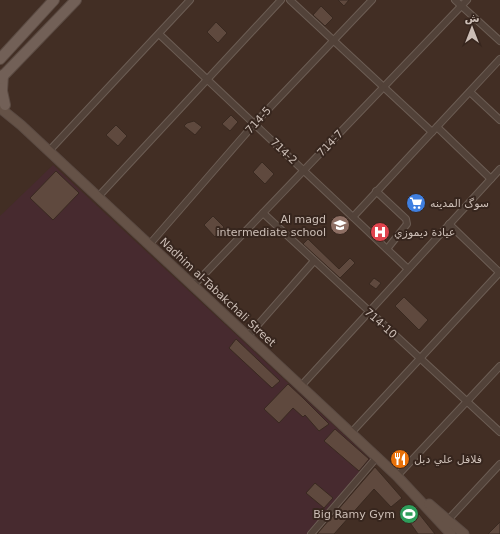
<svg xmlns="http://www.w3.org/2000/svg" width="500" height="534" font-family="'DejaVu Sans',Vazirmatn,sans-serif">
<rect width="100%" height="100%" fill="#422e24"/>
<!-- green -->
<path fill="#472a2f" d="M 53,165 L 370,459 L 307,534 L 0,534 L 0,216 Z"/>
<!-- building -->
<g fill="#5f493e" stroke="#392920">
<path d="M 338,0 L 349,0 L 344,6 Z"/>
<path d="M 321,6 L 333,18 L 325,26 L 313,15 Z"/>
<path d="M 216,22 L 227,33 L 218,43 L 207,32 Z"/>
<path d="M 231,115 L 238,122 L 230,131 L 222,124 Z"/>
<path d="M 194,121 L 202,127 L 195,135 L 184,126 L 187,123 Z"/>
<path d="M 116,125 L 127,136 L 118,146 L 106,135 Z"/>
<path d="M 262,162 L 274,174 L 265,184 L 253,172 Z"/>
<path d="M 56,171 L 79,193 L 53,220 L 30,198 Z"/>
<path d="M 213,216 L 224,227 L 215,237 L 204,225 Z"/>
<path d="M 308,239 L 339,269 L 350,258 L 355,263 L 340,278 L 303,244 Z"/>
<path d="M 374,278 L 381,283 L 376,289 L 369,284 Z"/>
<path d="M 404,297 L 428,320 L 419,330 L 395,306 Z"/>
<path d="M 236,339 L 280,381 L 272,388 L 229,348 Z"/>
<path d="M 288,384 L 303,398 L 329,424 L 319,431 L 305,415 L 303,417 L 293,408 L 279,423 L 264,409 Z"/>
<path d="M 335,429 L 369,459 L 359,471 L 324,441 Z"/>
<path d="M 375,467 L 402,498 L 391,507 L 374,489 L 334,534 L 317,534 Z"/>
<path d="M 315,483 L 333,498 L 324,508 L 306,493 Z"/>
<path d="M 416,510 L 435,534 L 418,534 L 406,517 Z"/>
<path d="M 500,522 L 500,534 L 488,534 Z"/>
</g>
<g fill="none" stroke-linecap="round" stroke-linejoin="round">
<defs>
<g id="street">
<path d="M 290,0 L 432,132"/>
<path d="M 455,0 L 500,41"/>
<path d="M 159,34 L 408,269"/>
<path d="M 470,92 L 500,120"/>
<path d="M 437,127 L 491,179"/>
<path d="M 49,151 L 190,0"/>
<path d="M 376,191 L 406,219 L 407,224 L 387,249"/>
<path d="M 98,197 L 281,0"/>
<path d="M 263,213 L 500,432"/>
<path d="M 353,217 L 500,59"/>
<path d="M 449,224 L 500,273"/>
<path d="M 149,245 L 255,123 L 372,0"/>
<path d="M 193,286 L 467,0"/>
<path d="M 248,336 L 314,261"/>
<path d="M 301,386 L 500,169"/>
<path d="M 351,433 L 500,272"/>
<path d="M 397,476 L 500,366"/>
<path d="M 448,520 L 500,464"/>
<path d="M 311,534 L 377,457"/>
</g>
<g id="secondary">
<path d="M 0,108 L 21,125 L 397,476 L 451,534"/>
<path d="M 429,504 L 464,534"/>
</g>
<g id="primary">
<path d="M 0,59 L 54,0"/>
<path d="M 3,75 L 2,91 L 5,105"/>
<path d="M 0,79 L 76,0"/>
</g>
</defs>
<!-- street casing -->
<use href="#street" stroke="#6c5d54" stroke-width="8"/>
<!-- secondary casing -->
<use href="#secondary" stroke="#5b4b43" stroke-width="11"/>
<!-- primary casing -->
<use href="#primary" stroke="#5b4b43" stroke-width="12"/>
<!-- street -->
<use href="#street" stroke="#524239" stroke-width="6"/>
<!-- secondary -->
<use href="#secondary" stroke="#655247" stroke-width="9"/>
<!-- primary -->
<use href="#primary" stroke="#726057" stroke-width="10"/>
</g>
<!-- icons -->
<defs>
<symbol id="supermarket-disc" viewBox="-11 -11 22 22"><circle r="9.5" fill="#3f7fe0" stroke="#37261e"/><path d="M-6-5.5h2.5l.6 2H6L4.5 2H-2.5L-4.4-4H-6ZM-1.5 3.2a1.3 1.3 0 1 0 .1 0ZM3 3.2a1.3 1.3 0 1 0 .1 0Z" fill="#fff"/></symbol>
<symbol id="school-disc" viewBox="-11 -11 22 22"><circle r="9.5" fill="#8d6e63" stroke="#37261e"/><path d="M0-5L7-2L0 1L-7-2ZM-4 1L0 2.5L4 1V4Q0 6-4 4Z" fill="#fff"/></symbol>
<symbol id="hospital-disc" viewBox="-11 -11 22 22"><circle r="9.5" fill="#e0444e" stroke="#37261e"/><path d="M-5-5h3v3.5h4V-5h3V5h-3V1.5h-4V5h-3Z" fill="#fff"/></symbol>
<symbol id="restaurant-disc" viewBox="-11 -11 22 22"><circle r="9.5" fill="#e8710a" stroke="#37261e"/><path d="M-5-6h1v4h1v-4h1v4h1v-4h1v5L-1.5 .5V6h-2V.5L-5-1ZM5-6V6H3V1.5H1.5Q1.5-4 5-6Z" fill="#fff"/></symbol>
<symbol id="stadium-disc" viewBox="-11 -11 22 22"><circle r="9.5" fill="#2e9e5b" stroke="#37261e"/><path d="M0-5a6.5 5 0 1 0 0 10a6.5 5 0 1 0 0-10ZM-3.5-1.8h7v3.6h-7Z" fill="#fff"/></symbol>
</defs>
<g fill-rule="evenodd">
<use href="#supermarket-disc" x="405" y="192" width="22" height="22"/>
<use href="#school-disc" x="329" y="214" width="22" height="22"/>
<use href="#hospital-disc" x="369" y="221" width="22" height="22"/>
<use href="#restaurant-disc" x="389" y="448" width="22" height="22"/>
<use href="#stadium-disc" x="398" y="503" width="22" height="22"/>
</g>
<g text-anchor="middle" stroke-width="4" stroke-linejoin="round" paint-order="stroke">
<!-- street labels -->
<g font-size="11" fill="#ccbeb6" stroke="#37261e">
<text transform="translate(258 120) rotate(-48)" y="4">714-5</text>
<text transform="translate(330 143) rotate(-46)" y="4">714-7</text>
<text transform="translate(284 151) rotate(44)" y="4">714-2</text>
<text transform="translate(218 292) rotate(43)" y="4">Nadhim al-Tabakchali Street</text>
<text transform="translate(381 323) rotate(42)" y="4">714-10</text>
</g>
<!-- poi labels -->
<g font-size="11" fill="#ccbeb6" stroke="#37261e" text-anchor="start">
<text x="430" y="207">سوگ المدينه</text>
<text x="326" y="223" text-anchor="end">Al magd<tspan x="326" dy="13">intermediate school</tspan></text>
<text x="394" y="236">عيادة ديموزي</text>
<text x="414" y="463">فلافل علي دبل</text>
<text x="395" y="518" text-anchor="end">Big Ramy Gym</text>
</g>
</g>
<!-- north arrow -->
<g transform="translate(472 28)" stroke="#37261e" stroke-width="3" paint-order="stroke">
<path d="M0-3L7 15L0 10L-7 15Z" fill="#ccbeb6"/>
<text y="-6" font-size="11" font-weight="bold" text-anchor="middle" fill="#ccbeb6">ش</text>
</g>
</svg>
